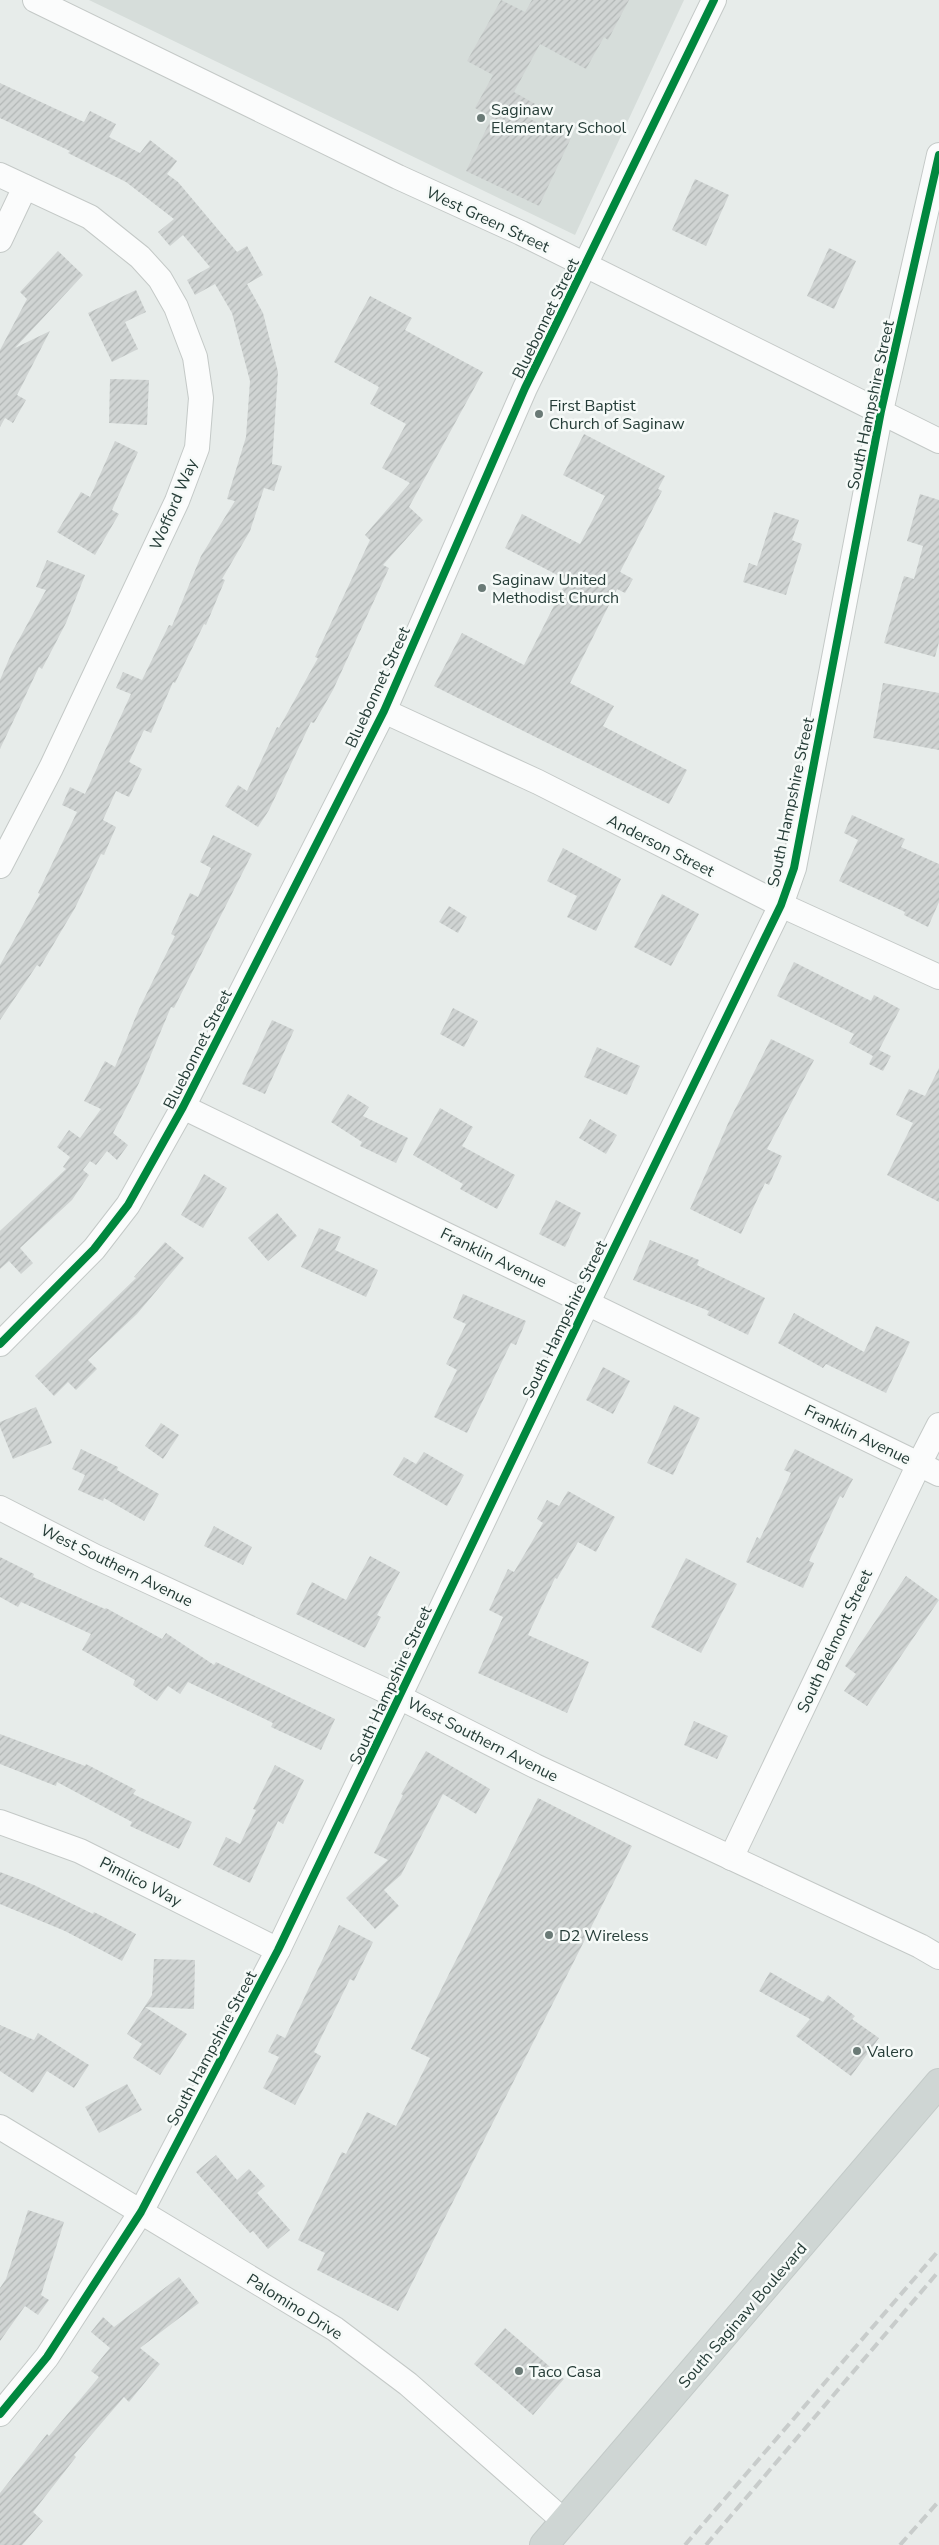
<svg xmlns="http://www.w3.org/2000/svg" width="939" height="2545" font-family="'Nunito Sans',sans-serif">
<defs>
<pattern id="building-hatch" width="6" height="6" patternUnits="userSpaceOnUse" patternTransform="scale(1.25)"><rect width="6" height="6" fill="#d0d4d3"/><path d="M-1 1l2-2M0 6l6-6M5 7l2-2" fill="none" stroke="#b2b7b6"/></pattern>
</defs>
<rect width="100%" height="100%" fill="#e7ecea"/>
<!-- built -->
<path fill="#d6ddda" d="M 89,0 L 684,0 L 575,235 Z"/>
<!-- building -->
<g fill="url(#building-hatch)">
<path d="M 501,0 L 525,12 L 532,0 L 629,0 L 608,40 L 604,37 L 586,69 L 540,44 L 514,92 L 537,105 L 530,119 L 571,138 L 539,206 L 466,171 L 492,117 L 475,108 L 493,75 L 467,61 Z"/>
<path d="M 0,83 L 84,122 L 90,111 L 116,124 L 109,137 L 140,153 L 150,140 L 177,161 L 167,174 L 178,182 L 237,252 L 247,246 L 263,275 L 247,284 L 263,313 L 278,372 L 272,464 L 282,466 L 274,491 L 264,488 L 250,531 L 222,579 L 225,580 L 206,625 L 204,624 L 175,683 L 173,682 L 151,733 L 144,730 L 129,762 L 142,769 L 129,797 L 116,791 L 103,820 L 116,827 L 104,855 L 101,854 L 75,908 L 40,967 L 37,965 L 0,1020 L 0,965 L 40,894 L 38,893 L 77,812 L 62,805 L 70,787 L 85,794 L 131,694 L 116,688 L 123,672 L 142,680 L 169,625 L 172,626 L 201,556 L 235,501 L 227,499 L 246,437 L 250,381 L 232,313 L 215,284 L 195,295 L 187,280 L 210,267 L 183,235 L 170,246 L 158,232 L 174,219 L 126,182 L 68,153 L 70,151 L 0,118 Z"/>
<path d="M 695,179 L 729,195 L 706,246 L 672,230 Z"/>
<path d="M 829,248 L 856,261 L 834,309 L 807,296 Z"/>
<path d="M 58,251 L 83,275 L 15,348 L 50,331 L 17,395 L 26,400 L 13,423 L 5,418 L 0,427 L 0,350 L 27,299 L 20,292 Z"/>
<path d="M 136,290 L 146,312 L 125,322 L 138,349 L 112,362 L 88,313 Z"/>
<path d="M 370,296 L 412,318 L 405,330 L 483,372 L 409,507 L 423,520 L 383,565 L 389,568 L 333,690 L 314,723 L 311,722 L 269,810 L 258,827 L 225,806 L 238,785 L 247,791 L 277,727 L 279,728 L 318,658 L 315,657 L 370,540 L 365,535 L 410,483 L 382,468 L 406,424 L 370,404 L 379,387 L 334,362 Z"/>
<path d="M 110,379 L 149,380 L 147,425 L 109,423 Z"/>
<path d="M 584,434 L 665,476 L 658,489 L 662,491 L 620,572 L 633,579 L 625,593 L 617,589 L 570,683 L 614,706 L 603,726 L 687,770 L 669,804 L 434,686 L 462,633 L 524,665 L 567,580 L 505,548 L 522,514 L 580,544 L 605,496 L 563,475 Z"/>
<path d="M 115,441 L 138,452 L 112,510 L 119,514 L 95,555 L 57,532 L 81,492 L 90,497 Z"/>
<path d="M 920,494 L 939,500 L 939,642 L 935,657 L 884,643 L 904,576 L 914,579 L 923,546 L 907,541 Z"/>
<path d="M 774,512 L 799,520 L 792,540 L 802,544 L 786,595 L 743,582 L 749,563 L 757,566 Z"/>
<path d="M 47,560 L 85,575 L 66,623 L 42,669 L 39,667 L 0,749 L 0,680 L 12,652 L 46,590 L 36,587 Z"/>
<path d="M 883,683 L 939,693 L 939,750 L 873,738 Z"/>
<path d="M 852,815 L 905,839 L 901,847 L 939,864 L 939,902 L 928,927 L 904,915 L 905,912 L 839,881 L 858,840 L 844,833 Z"/>
<path d="M 213,835 L 252,854 L 174,1008 L 171,1007 L 139,1083 L 113,1133 L 128,1145 L 117,1160 L 107,1151 L 96,1165 L 90,1161 L 83,1170 L 89,1175 L 72,1200 L 20,1248 L 33,1263 L 21,1274 L 9,1261 L 0,1269 L 0,1231 L 66,1169 L 63,1167 L 70,1157 L 57,1147 L 69,1130 L 80,1138 L 101,1109 L 84,1101 L 105,1061 L 115,1067 L 139,1009 L 175,936 L 171,934 L 190,893 L 198,897 L 211,868 L 200,862 Z"/>
<path d="M 563,848 L 621,879 L 596,931 L 567,917 L 577,896 L 547,881 Z"/>
<path d="M 662,894 L 699,914 L 671,966 L 634,947 Z"/>
<path d="M 449,906 L 467,917 L 458,933 L 439,922 Z"/>
<path d="M 794,962 L 871,1001 L 874,995 L 900,1009 L 879,1050 L 891,1056 L 883,1071 L 869,1064 L 873,1056 L 849,1043 L 854,1034 L 777,996 Z"/>
<path d="M 453,1008 L 478,1021 L 464,1047 L 440,1034 Z"/>
<path d="M 272,1020 L 294,1030 L 265,1094 L 242,1084 Z"/>
<path d="M 771,1039 L 814,1060 L 767,1149 L 782,1156 L 769,1185 L 765,1183 L 741,1234 L 690,1209 L 730,1119 Z"/>
<path d="M 597,1047 L 640,1066 L 627,1095 L 584,1077 Z"/>
<path d="M 939,1068 L 939,1202 L 887,1175 L 913,1123 L 896,1115 L 909,1089 L 925,1096 Z"/>
<path d="M 348,1094 L 369,1107 L 363,1116 L 408,1138 L 396,1163 L 360,1146 L 362,1142 L 331,1122 Z"/>
<path d="M 440,1108 L 473,1127 L 462,1146 L 515,1175 L 497,1209 L 460,1189 L 463,1184 L 413,1155 Z"/>
<path d="M 590,1119 L 617,1135 L 606,1154 L 579,1138 Z"/>
<path d="M 204,1174 L 227,1188 L 203,1228 L 181,1215 Z"/>
<path d="M 556,1200 L 581,1213 L 565,1247 L 539,1234 Z"/>
<path d="M 277,1213 L 297,1236 L 268,1261 L 248,1238 Z"/>
<path d="M 319,1228 L 341,1237 L 335,1250 L 378,1270 L 366,1297 L 301,1267 Z"/>
<path d="M 650,1240 L 699,1260 L 697,1265 L 765,1298 L 748,1335 L 707,1315 L 709,1311 L 633,1280 Z"/>
<path d="M 165,1242 L 184,1258 L 137,1314 L 88,1360 L 97,1369 L 76,1390 L 68,1382 L 54,1396 L 35,1376 L 136,1278 L 134,1277 Z"/>
<path d="M 463,1294 L 526,1321 L 516,1345 L 511,1343 L 467,1433 L 434,1417 L 457,1370 L 446,1364 L 466,1324 L 453,1318 Z"/>
<path d="M 794,1313 L 864,1352 L 876,1326 L 910,1342 L 886,1393 L 826,1364 L 823,1368 L 778,1343 Z"/>
<path d="M 603,1367 L 630,1381 L 613,1414 L 586,1400 Z"/>
<path d="M 674,1405 L 700,1418 L 673,1475 L 647,1463 Z"/>
<path d="M 36,1407 L 52,1443 L 13,1459 L 0,1427 L 0,1422 Z"/>
<path d="M 161,1423 L 179,1435 L 163,1459 L 145,1446 Z"/>
<path d="M 81,1449 L 118,1467 L 117,1470 L 159,1494 L 144,1521 L 104,1498 L 103,1501 L 78,1490 L 85,1475 L 72,1469 Z"/>
<path d="M 795,1449 L 853,1479 L 843,1498 L 840,1496 L 809,1561 L 814,1563 L 803,1588 L 746,1562 L 757,1537 L 760,1539 L 791,1473 L 784,1470 Z"/>
<path d="M 424,1452 L 464,1475 L 447,1506 L 393,1475 L 404,1457 L 416,1464 Z"/>
<path d="M 568,1491 L 615,1517 L 596,1552 L 578,1542 L 557,1579 L 555,1578 L 528,1635 L 589,1662 L 567,1713 L 478,1673 L 503,1617 L 489,1610 L 508,1569 L 514,1572 L 543,1523 L 537,1519 L 547,1500 L 559,1506 Z"/>
<path d="M 214,1526 L 252,1547 L 243,1565 L 204,1546 Z"/>
<path d="M 370,1556 L 400,1572 L 377,1615 L 381,1617 L 365,1648 L 296,1614 L 312,1582 L 346,1600 Z"/>
<path d="M 0,1557 L 34,1574 L 33,1577 L 105,1609 L 106,1608 L 162,1639 L 166,1633 L 214,1665 L 216,1662 L 335,1719 L 321,1750 L 271,1727 L 273,1723 L 188,1682 L 180,1694 L 168,1686 L 157,1701 L 133,1685 L 135,1680 L 82,1650 L 91,1634 L 21,1602 L 18,1607 L 0,1597 Z"/>
<path d="M 686,1558 L 737,1584 L 701,1653 L 651,1627 Z"/>
<path d="M 906,1576 L 939,1600 L 867,1706 L 844,1691 L 856,1674 L 845,1666 Z"/>
<path d="M 694,1721 L 728,1736 L 717,1759 L 684,1745 Z"/>
<path d="M 0,1734 L 85,1766 L 86,1764 L 136,1790 L 133,1794 L 192,1822 L 179,1849 L 130,1826 L 132,1822 L 57,1782 L 56,1786 L 0,1764 Z"/>
<path d="M 426,1751 L 490,1789 L 476,1814 L 443,1794 L 401,1875 L 384,1890 L 399,1906 L 375,1929 L 346,1898 L 388,1860 L 374,1853 L 403,1795 L 401,1794 Z"/>
<path d="M 275,1765 L 304,1780 L 283,1824 L 278,1821 L 250,1883 L 213,1865 L 226,1837 L 240,1844 L 256,1810 L 253,1809 Z"/>
<path d="M 538,1798 L 632,1846 L 398,2311 L 317,2270 L 325,2253 L 298,2240 L 342,2152 L 346,2154 L 367,2112 L 396,2126 L 430,2058 L 411,2049 Z"/>
<path d="M 0,1872 L 34,1885 L 93,1914 L 94,1912 L 136,1934 L 122,1961 L 65,1931 L 0,1904 Z"/>
<path d="M 339,1925 L 373,1942 L 354,1981 L 350,1979 L 314,2052 L 321,2056 L 295,2105 L 263,2088 L 279,2057 L 268,2052 L 277,2034 L 285,2038 Z"/>
<path d="M 154,1959 L 195,1960 L 194,2009 L 145,2007 L 187,2034 L 160,2075 L 133,2058 L 142,2044 L 127,2034 L 152,1995 Z"/>
<path d="M 770,1972 L 823,2002 L 828,1995 L 855,2016 L 852,2019 L 879,2038 L 851,2076 L 796,2036 L 810,2019 L 759,1991 Z"/>
<path d="M 0,2025 L 34,2040 L 38,2033 L 89,2065 L 74,2088 L 47,2071 L 33,2093 L 0,2071 Z"/>
<path d="M 127,2084 L 142,2110 L 99,2133 L 85,2107 Z"/>
<path d="M 216,2155 L 237,2180 L 249,2169 L 265,2186 L 257,2193 L 290,2230 L 268,2249 L 253,2231 L 250,2233 L 196,2172 Z"/>
<path d="M 28,2210 L 64,2222 L 41,2295 L 49,2300 L 38,2315 L 25,2306 L 0,2341 L 0,2288 L 6,2279 Z"/>
<path d="M 179,2277 L 199,2303 L 140,2348 L 160,2364 L 129,2402 L 124,2397 L 74,2455 L 76,2457 L 33,2512 L 43,2521 L 22,2545 L 0,2545 L 0,2493 L 47,2434 L 49,2436 L 99,2377 L 91,2371 L 110,2348 L 91,2332 L 103,2317 L 114,2327 Z"/>
<path d="M 505,2328 L 564,2379 L 533,2415 L 474,2364 Z"/>
</g>
<g fill="none" stroke-linecap="round" stroke-linejoin="round">
<defs>
<g id="street">
<path d="M 35,0 L 398,177 L 521,233 L 939,441"/>
<path d="M 0,175 L 90,217 L 140,257 L 160,279 L 176,307 L 195,357 L 201,398 L 197,448 L 177,501 L 51,768 L 0,866"/>
<path d="M 0,240 L 25,187"/>
<path d="M 384,711 L 538,782 L 781,905 L 939,977"/>
<path d="M 183,1107 L 939,1474"/>
<path d="M 0,1344 L 94,1249 L 128,1205 L 183,1107 L 384,711 L 525,388 L 714,0"/>
<path d="M 0,1508 L 96,1557 L 399,1697 L 535,1766 L 920,1946 L 939,1957"/>
<path d="M 0,1822 L 80,1851 L 278,1950"/>
<path d="M 731,1858 L 919,1464 L 939,1425"/>
<path d="M 0,2127 L 335,2329 L 408,2384 L 564,2521"/>
<path d="M 0,2414 L 47,2357 L 141,2212 L 278,1950 L 588,1302 L 781,905 L 794,868 L 881,411 L 939,155"/>
</g>
<path id="primary" d="M 544,2545 L 939,2083"/>
</defs>
<!-- street casing -->
<use href="#street" stroke="#c4c9c7" stroke-width="26"/>
<!-- primary casing -->
<use href="#primary" stroke="#c3cac8" stroke-width="30"/>
<!-- street -->
<use href="#street" stroke="#fbfcfc" stroke-width="24"/>
<!-- primary -->
<use href="#primary" stroke="#cfd6d4" stroke-width="28"/>
<!-- rail -->
<g stroke="#c8cccb" stroke-width="4" stroke-dasharray="10 5" stroke-linecap="butt">
<path d="M 685,2545 L 939,2250"/>
<path d="M 706,2545 L 939,2271"/>
<path d="M 900,2545 L 939,2501"/>
</g>
<defs>
<g id="cycleway">
<path d="M 0,1344 L 94,1249 L 128,1205 L 183,1107 L 384,711 L 525,388 L 714,0"/>
<path d="M 0,2414 L 47,2357 L 141,2212 L 278,1950 L 588,1302 L 781,905 L 794,868 L 881,411 L 939,155"/>
</g>
</defs>
<!-- cycleway casing -->
<use href="#cycleway" stroke="#f6faf8" stroke-width="11"/>
<!-- cycleway -->
<use href="#cycleway" stroke="#00873e" stroke-width="8"/>
</g>
<!-- markers -->
<g fill="#6a7a76" stroke="#f6faf8" stroke-width="2">
<circle cx="481" cy="118" r="5"/>
<circle cx="539" cy="414" r="5"/>
<circle cx="482" cy="588" r="5"/>
<circle cx="549" cy="1935" r="5"/>
<circle cx="857" cy="2051" r="5"/>
<circle cx="519" cy="2371" r="5"/>
</g>
<g text-anchor="middle" stroke-width="5" stroke-linejoin="round" paint-order="stroke">
<!-- poi labels -->
<g font-size="16" fill="#263d38" stroke="#f6faf8" text-anchor="start">
<text x="491" y="115">Saginaw<tspan x="491" dy="18">Elementary School</tspan></text>
<text x="549" y="411">First Baptist<tspan x="549" dy="18">Church of Saginaw</tspan></text>
<text x="492" y="585">Saginaw United<tspan x="492" dy="18">Methodist Church</tspan></text>
<text x="559" y="1941">D2 Wireless</text>
<text x="867" y="2057">Valero</text>
<text x="529" y="2377">Taco Casa</text>
</g>
<!-- street labels -->
<g font-size="16" fill="#263d38" stroke="#f6faf8">
<text transform="translate(488 219) rotate(25)" y="6">West Green Street</text>
<text transform="translate(545 318) rotate(-64)" y="6">Bluebonnet Street</text>
<text transform="translate(870 405) rotate(-78)" y="6">South Hampshire Street</text>
<text transform="translate(173 504) rotate(-67)" y="6">Wofford Way</text>
<text transform="translate(377 687) rotate(-65)" y="6">Bluebonnet Street</text>
<text transform="translate(790 802) rotate(-78)" y="6">South Hampshire Street</text>
<text transform="translate(661 845) rotate(27)" y="6">Anderson Street</text>
<text transform="translate(197 1049) rotate(-63)" y="6">Bluebonnet Street</text>
<text transform="translate(494 1257) rotate(26)" y="6">Franklin Avenue</text>
<text transform="translate(564 1319) rotate(-64)" y="6">South Hampshire Street</text>
<text transform="translate(858 1434) rotate(26)" y="6">Franklin Avenue</text>
<text transform="translate(117 1565) rotate(26)" y="6">West Southern Avenue</text>
<text transform="translate(834 1641) rotate(-65)" y="6">South Belmont Street</text>
<text transform="translate(390 1685) rotate(-65)" y="6">South Hampshire Street</text>
<text transform="translate(483 1739) rotate(27)" y="6">West Southern Avenue</text>
<text transform="translate(141 1881) rotate(27)" y="6">Pimlico Way</text>
<text transform="translate(211 2048) rotate(-62)" y="6">South Hampshire Street</text>
<text transform="translate(295 2306) rotate(32)" y="6">Palomino Drive</text>
<text transform="translate(742 2315) rotate(-49)" y="6">South Saginaw Boulevard</text>
</g>
</g>
</svg>
